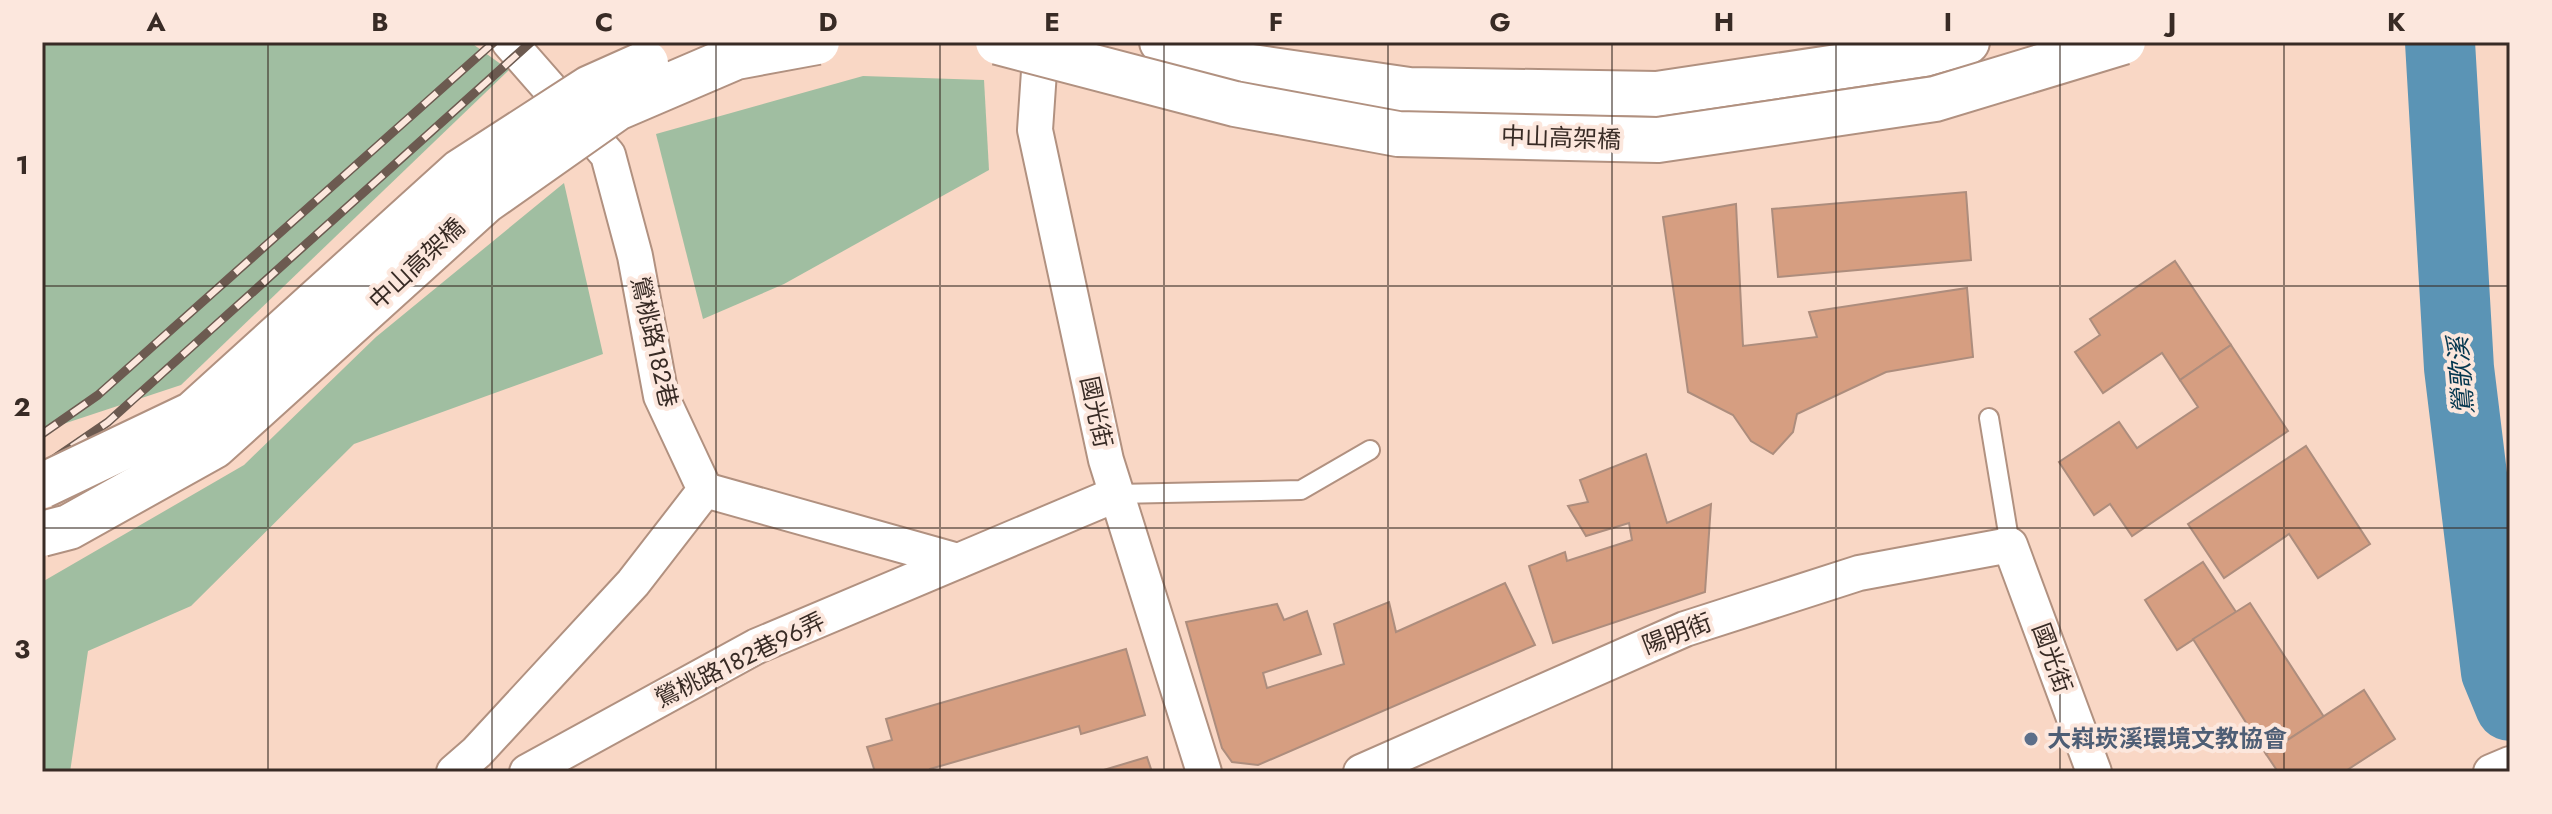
<svg xmlns="http://www.w3.org/2000/svg" width="2552" height="814" font-family="Jost,'Noto Sans TC',sans-serif">
<rect width="100%" height="100%" fill="#f9d7c5"/>
<!-- green -->
<g fill="#a0bea1">
<path d="M 42,42 L 470,42 L 509,70 L 181,385 L 42,431 Z"/>
<path d="M 863,76 L 984,80 L 989,170 L 784,284 L 703,319 L 656,134 Z"/>
<path d="M 564,183 L 603,354 L 354,444 L 191,606 L 88,651 L 70,772 L 42,772 L 42,582 L 244,465 L 376,337 Z"/>
</g>
<g fill="none" stroke-linecap="round" stroke-linejoin="round">
<!-- river -->
<path stroke="#5b94b5" stroke-width="70" d="M 2440,42 L 2459,368 L 2496,672 L 2510,706"/>
</g>
<!-- building -->
<g fill="#d69e81" stroke="#ad8d7d" stroke-width="2">
<path d="M 1966,192 L 1971,260 L 1778,277 L 1772,209 Z"/>
<path d="M 1736,204 L 1743,346 L 1817,337 L 1809,312 L 1967,288 L 1973,357 L 1886,372 L 1797,414 L 1793,432 L 1773,454 L 1751,441 L 1733,415 L 1688,392 L 1663,217 Z"/>
<path d="M 2175,261 L 2231,345 L 2180,380 L 2162,353 L 2103,393 L 2075,352 L 2100,335 L 2090,319 Z"/>
<path d="M 2231,345 L 2288,431 L 2132,536 L 2110,504 L 2094,515 L 2059,462 L 2119,422 L 2137,448 L 2198,407 L 2180,380 Z"/>
<path d="M 2306,446 L 2370,544 L 2318,578 L 2289,534 L 2224,578 L 2188,524 Z"/>
<path d="M 1646,454 L 1667,523 L 1711,504 L 1705,592 L 1553,643 L 1529,566 L 1565,552 L 1567,561 L 1632,540 L 1629,523 L 1586,536 L 1568,506 L 1588,502 L 1580,480 Z"/>
<path d="M 2203,562 L 2236,612 L 2177,650 L 2145,600 Z"/>
<path d="M 1505,583 L 1535,645 L 1258,765 L 1232,762 L 1222,748 L 1186,622 L 1277,604 L 1284,620 L 1307,611 L 1321,654 L 1263,673 L 1267,688 L 1344,664 L 1334,624 L 1389,602 L 1396,632 Z"/>
<path d="M 2250,603 L 2324,717 L 2266,754 L 2193,639 Z"/>
<path d="M 1126,649 L 1145,715 L 1081,734 L 1079,726 L 930,769 L 931,772 L 875,772 L 867,747 L 892,740 L 886,719 Z"/>
<path d="M 2364,690 L 2395,739 L 2344,772 L 2278,772 L 2266,754 Z"/>
<path d="M 1147,757 L 1152,772 L 1097,772 Z"/>
</g>
<g fill="none" stroke-linecap="round" stroke-linejoin="round">
<defs>
<g id="service">
<path d="M 1989,418 L 2010,545"/>
<path d="M 1117,494 L 1301,490 L 1370,450"/>
</g>
<g id="minor">
<path d="M 1041,42 L 1035,130 L 1106,460 L 1204,772"/>
<path d="M 705,490 L 958,561"/>
<path d="M 454,772 L 477,752 L 633,583 L 705,490 L 661,396 L 635,256 L 608,155 L 509,42"/>
<path d="M 527,772 L 757,646 L 1117,494"/>
<path d="M 1361,772 L 1685,629 L 1859,573 L 2010,545 L 2094,772"/>
<path d="M 2491,772 L 2510,764"/>
</g>
<path id="tertiary" d="M 1162,42 L 1245,66 L 1409,90 L 1657,94 L 1924,54 L 1967,42"/>
</defs>
<!-- service casing -->
<use href="#service" stroke="#b19180" stroke-width="22"/>
<!-- minor casing -->
<use href="#minor" stroke="#b19180" stroke-width="38"/>
<!-- tertiary casing -->
<use href="#tertiary" stroke="#b19180" stroke-width="48"/>
<!-- service -->
<use href="#service" stroke="#fff" stroke-width="18"/>
<!-- minor -->
<use href="#minor" stroke="#fff" stroke-width="34"/>
<!-- tertiary -->
<use href="#tertiary" stroke="#fff" stroke-width="44"/>
<defs>
<g id="rail">
<path d="M 42,434 L 98,395 L 494,42"/>
<path d="M 42,467 L 108,422 L 531,42"/>
</g>
</defs>
<!-- rail casing -->
<use href="#rail" stroke="#6c5a50" stroke-width="9"/>
<!-- rail -->
<use href="#rail" stroke="#fce7dd" stroke-width="6" stroke-dasharray="18" stroke-linecap="butt"/>
<defs>
<g id="tertiary-bridge">
<path d="M 998,42 L 1235,104 L 1398,134 L 1658,140 L 1935,99 L 2123,42"/>
<path d="M 42,486 L 193,414 L 460,172 L 590,88 L 646,63"/>
<path d="M 42,534 L 69,527 L 214,446 L 485,201 L 617,108 L 736,57 L 817,42"/>
</g>
</defs>
<!-- tertiary-bridge casing -->
<use href="#tertiary-bridge" stroke="#b19180" stroke-width="48" stroke-linecap="butt"/>
<!-- tertiary-bridge -->
<use href="#tertiary-bridge" stroke="#fff" stroke-width="44"/>
</g>
<!-- grid -->
<path fill="none" stroke="#382b25" stroke-width="2" stroke-opacity="0.55" d="M 268,42 L 268,772M 492,42 L 492,772M 716,42 L 716,772M 940,42 L 940,772M 1164,42 L 1164,772M 1388,42 L 1388,772M 1612,42 L 1612,772M 1836,42 L 1836,772M 2060,42 L 2060,772M 2284,42 L 2284,772M 42,286 L 2510,286M 42,528 L 2510,528"/>
<!-- markers -->
<circle fill="#5c6f8a" stroke="#fce7dd" stroke-width="3" cx="2031" cy="739" r="8"/>
<g text-anchor="middle" stroke-width="8" stroke-linejoin="round" paint-order="stroke">
<!-- street labels -->
<g font-size="24" fill="#382b25" stroke="#fce7dd">
<text transform="translate(1561 138) rotate(2)" y="8">中山高架橋</text>
<text transform="translate(417 264) rotate(-43)" y="8">中山高架橋</text>
<text transform="translate(654 342) rotate(77)" y="8">鶯桃路182巷</text>
<text transform="translate(1096 412) rotate(78)" y="8">國光街</text>
<text transform="translate(1677 634) rotate(-21)" y="8">陽明街</text>
<text transform="translate(2052 658) rotate(70)" y="8">國光街</text>
<text transform="translate(740 660) rotate(-26)" y="8">鶯桃路182巷96弄</text>
</g>
<!-- service labels -->
<g font-size="24" font-weight="bold" fill="#4e5e75" stroke="#fce7dd" text-anchor="start">
<text x="2047" y="747">大嵙崁溪環境文教協會</text>
</g>
<!-- water labels -->
<g font-size="26" font-style="italic" fill="#05374f" stroke="#fce7dd">
<text transform="translate(2461 376) rotate(-95)" y="9">鶯歌溪</text>
</g>
</g>
<!-- border -->
<rect width="2552" height="814" fill="none" stroke="#fce7dd" stroke-width="88"/>
<rect x="44" y="44" width="2464" height="726" fill="none" stroke="#382b25" stroke-width="3"/>
<g font-size="26" text-anchor="middle" font-weight="bold" fill="#382b25">
<text x="156" y="31">A</text>
<text x="380" y="31">B</text>
<text x="604" y="31">C</text>
<text x="828" y="31">D</text>
<text x="1052" y="31">E</text>
<text x="1276" y="31">F</text>
<text x="1500" y="31">G</text>
<text x="1724" y="31">H</text>
<text x="1948" y="31">I</text>
<text x="2172" y="31">J</text>
<text x="2396" y="31">K</text>
<text x="22" y="174">1</text>
<text x="22" y="416">2</text>
<text x="22" y="658">3</text>
</g>
</svg>
